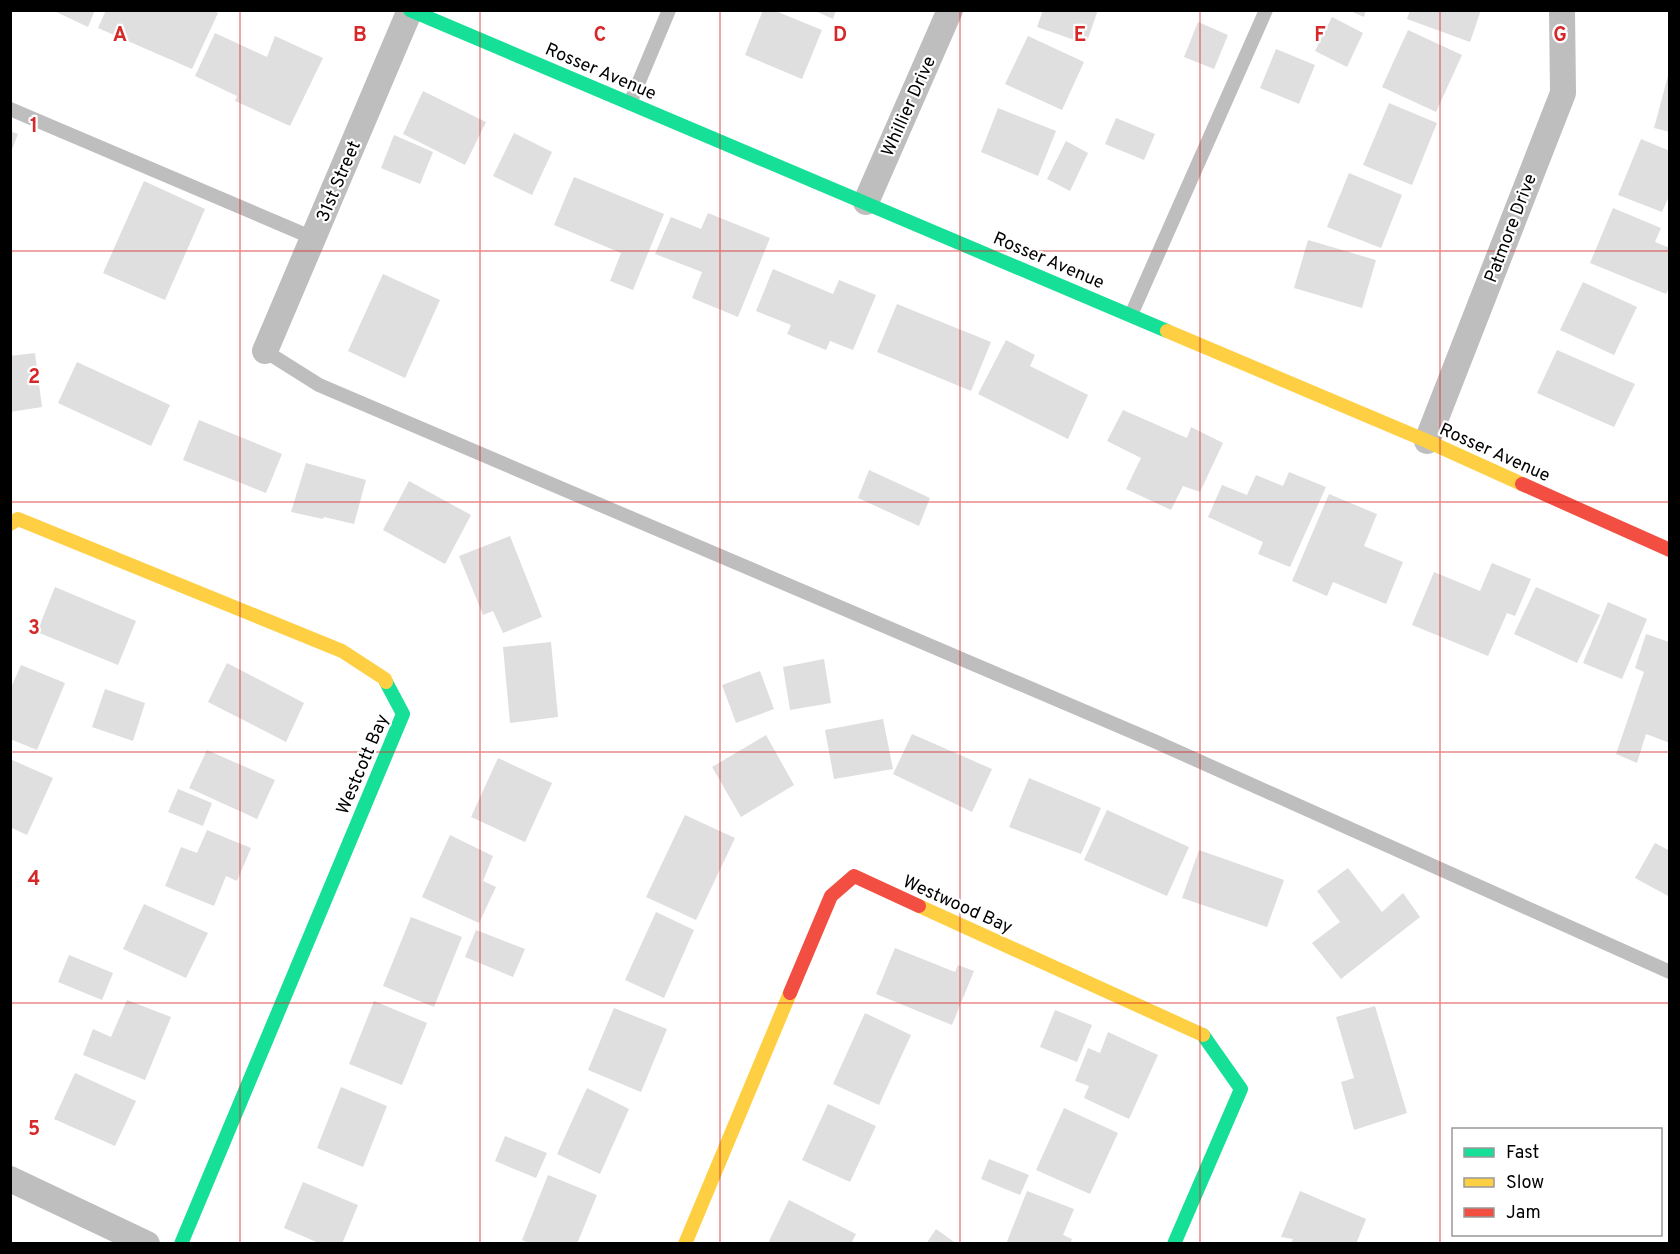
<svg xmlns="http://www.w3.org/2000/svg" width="1680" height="1254" font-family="Overpass,sans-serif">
<rect width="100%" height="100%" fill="#fff"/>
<!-- building -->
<g fill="#dfdfdf">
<path d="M 52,10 L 95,10 L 88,27 Z"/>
<path d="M 106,10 L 213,10 L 218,13 L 192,69 L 98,28 Z"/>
<path d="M 763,10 L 773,10 L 822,30 L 802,79 L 745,55 Z"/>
<path d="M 813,10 L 836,10 L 833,19 Z"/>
<path d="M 1043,10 L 1098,10 L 1086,44 L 1037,27 Z"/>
<path d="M 1348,10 L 1366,10 L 1364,17 Z"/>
<path d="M 1410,10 L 1481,10 L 1470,42 L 1407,19 Z"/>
<path d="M 1332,17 L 1363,33 L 1347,67 L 1315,51 Z"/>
<path d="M 1198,22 L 1228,35 L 1214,69 L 1184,57 Z"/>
<path d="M 1408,30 L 1462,55 L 1436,112 L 1382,87 Z"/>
<path d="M 215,33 L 267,57 L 275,36 L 323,58 L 290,126 L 235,101 L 237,96 L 195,76 Z"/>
<path d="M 1028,36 L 1084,62 L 1062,110 L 1005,84 Z"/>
<path d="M 1276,49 L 1315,65 L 1299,104 L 1260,88 Z"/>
<path d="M 1669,72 L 1670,72 L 1670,132 L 1654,128 Z"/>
<path d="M 423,91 L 486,122 L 465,165 L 403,134 Z"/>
<path d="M 1389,103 L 1437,123 L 1412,185 L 1363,165 Z"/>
<path d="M 998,108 L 1056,131 L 1038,176 L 981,152 Z"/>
<path d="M 1116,118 L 1155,134 L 1144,160 L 1105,144 Z"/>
<path d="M 10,131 L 18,134 L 11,152 L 10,152 Z"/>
<path d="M 514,133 L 552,152 L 532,195 L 493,176 Z"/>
<path d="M 394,135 L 433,152 L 420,184 L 381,168 Z"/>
<path d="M 1641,139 L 1670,151 L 1670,194 L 1662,212 L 1618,195 Z"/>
<path d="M 1066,141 L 1088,153 L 1070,191 L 1047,179 Z"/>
<path d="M 1349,173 L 1402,195 L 1381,248 L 1327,227 Z"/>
<path d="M 574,177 L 664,214 L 633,290 L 610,281 L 621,253 L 554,225 Z"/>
<path d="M 144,181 L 205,209 L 165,300 L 103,273 Z"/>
<path d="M 1613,208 L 1661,228 L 1655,242 L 1670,248 L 1670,286 L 1666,294 L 1590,263 Z"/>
<path d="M 708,213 L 770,238 L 738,317 L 692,298 L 702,272 L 655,254 L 671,217 L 701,229 Z"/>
<path d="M 1308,240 L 1376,260 L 1362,308 L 1294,288 Z"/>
<path d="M 773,269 L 833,294 L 839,280 L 876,295 L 853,350 L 830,341 L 826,350 L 787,334 L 791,325 L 756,311 Z"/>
<path d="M 383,274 L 440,300 L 405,378 L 348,351 Z"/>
<path d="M 1583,282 L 1637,307 L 1614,355 L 1560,330 Z"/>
<path d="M 897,304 L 991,342 L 971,391 L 877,352 Z"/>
<path d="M 1006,340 L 1035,355 L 1030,366 L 1088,395 L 1068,439 L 978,394 Z"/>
<path d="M 1557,350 L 1635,384 L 1614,427 L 1537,393 Z"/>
<path d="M 35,353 L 42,407 L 10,412 L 10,356 Z"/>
<path d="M 77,362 L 170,405 L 151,446 L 58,403 Z"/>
<path d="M 1123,410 L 1187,438 L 1191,427 L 1223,443 L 1200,492 L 1183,486 L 1171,510 L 1126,489 L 1141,458 L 1107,441 Z"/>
<path d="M 199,420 L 282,454 L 266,493 L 183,460 Z"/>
<path d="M 306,463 L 366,480 L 354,524 L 324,517 L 323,519 L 291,512 Z"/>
<path d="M 869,470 L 930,498 L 919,526 L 858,498 Z"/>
<path d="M 1289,472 L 1326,487 L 1290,567 L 1258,554 L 1263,542 L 1208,517 L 1222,485 L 1247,495 L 1256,475 L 1283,486 Z"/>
<path d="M 409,481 L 471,515 L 445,564 L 383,530 Z"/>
<path d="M 1329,494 L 1377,514 L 1364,546 L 1403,562 L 1386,604 L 1333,582 L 1327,596 L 1292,581 Z"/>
<path d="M 510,536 L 542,617 L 503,633 L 493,611 L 483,615 L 459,556 Z"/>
<path d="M 1492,563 L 1531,579 L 1515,616 L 1507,613 L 1488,656 L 1412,625 L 1434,572 L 1480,591 Z"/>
<path d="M 55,587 L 136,621 L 118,665 L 37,632 Z"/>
<path d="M 1536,587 L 1600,615 L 1577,663 L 1514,634 Z"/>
<path d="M 1608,602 L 1647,619 L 1622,679 L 1583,663 Z"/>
<path d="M 1646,634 L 1669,642 L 1670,743 L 1646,734 L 1637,763 L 1616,754 L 1644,672 L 1635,668 Z"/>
<path d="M 551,642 L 558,717 L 510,723 L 503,647 Z"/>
<path d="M 824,659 L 831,703 L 790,710 L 783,667 Z"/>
<path d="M 227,663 L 304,703 L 286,742 L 208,702 Z"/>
<path d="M 21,665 L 65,683 L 37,750 L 10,739 L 10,690 Z"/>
<path d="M 760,671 L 774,709 L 736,723 L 722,685 Z"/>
<path d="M 105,689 L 145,703 L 133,741 L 92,727 Z"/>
<path d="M 883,719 L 893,769 L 834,779 L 825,730 Z"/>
<path d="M 912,734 L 992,769 L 972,812 L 893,774 Z"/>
<path d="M 766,735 L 794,785 L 741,817 L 712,767 Z"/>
<path d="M 207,750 L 275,780 L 257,819 L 189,788 Z"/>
<path d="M 498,758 L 552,783 L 525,842 L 471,817 Z"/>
<path d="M 10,759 L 53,778 L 27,835 L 10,827 Z"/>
<path d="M 1029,778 L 1101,808 L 1081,854 L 1009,827 Z"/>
<path d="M 178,789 L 212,803 L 203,826 L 168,812 Z"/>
<path d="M 1107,810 L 1189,847 L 1167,896 L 1084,860 Z"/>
<path d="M 685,815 L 735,838 L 696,920 L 646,897 Z"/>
<path d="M 207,830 L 251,848 L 237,881 L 226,876 L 214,906 L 165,886 L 181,847 L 197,853 Z"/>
<path d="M 450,835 L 493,856 L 483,881 L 496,887 L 479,923 L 422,897 Z"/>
<path d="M 1655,843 L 1670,851 L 1670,897 L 1635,878 Z"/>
<path d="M 1199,850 L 1284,880 L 1267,927 L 1182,898 Z"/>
<path d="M 1348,868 L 1382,912 L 1403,893 L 1420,917 L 1341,979 L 1312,943 L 1340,922 L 1317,891 Z"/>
<path d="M 144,904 L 208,933 L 186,978 L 123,949 Z"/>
<path d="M 656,912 L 694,930 L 664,998 L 625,980 Z"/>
<path d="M 411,917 L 462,937 L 434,1007 L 383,986 Z"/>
<path d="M 476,930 L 525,949 L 513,977 L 465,957 Z"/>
<path d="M 895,948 L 955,972 L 958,965 L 974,971 L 952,1025 L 876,994 Z"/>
<path d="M 69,955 L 113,973 L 102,1000 L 58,982 Z"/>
<path d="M 127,1000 L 171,1017 L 145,1080 L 83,1055 L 93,1029 L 111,1037 Z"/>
<path d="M 374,1001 L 427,1023 L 402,1085 L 349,1064 Z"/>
<path d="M 1375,1006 L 1407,1113 L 1354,1130 L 1341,1082 L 1354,1078 L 1336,1017 Z"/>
<path d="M 614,1008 L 667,1029 L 641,1092 L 588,1070 Z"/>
<path d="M 1055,1010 L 1092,1025 L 1077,1062 L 1040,1047 Z"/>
<path d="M 865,1013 L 911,1035 L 879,1105 L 833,1084 Z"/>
<path d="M 1108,1032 L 1158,1055 L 1129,1119 L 1084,1098 L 1089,1086 L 1075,1081 L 1088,1048 L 1100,1053 Z"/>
<path d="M 75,1073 L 136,1101 L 115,1146 L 54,1119 Z"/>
<path d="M 341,1087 L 387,1106 L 363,1167 L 317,1148 Z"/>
<path d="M 587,1088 L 629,1109 L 600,1174 L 557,1154 Z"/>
<path d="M 828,1104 L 876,1126 L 850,1182 L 802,1160 Z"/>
<path d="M 1064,1108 L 1118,1133 L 1090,1194 L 1036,1170 Z"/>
<path d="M 505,1136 L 547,1153 L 536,1178 L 495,1161 Z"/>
<path d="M 989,1159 L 1029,1175 L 1020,1195 L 981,1179 Z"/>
<path d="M 548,1175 L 597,1195 L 577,1244 L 531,1244 L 522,1240 Z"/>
<path d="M 303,1182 L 358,1205 L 342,1244 L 321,1244 L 284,1228 Z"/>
<path d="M 1027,1191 L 1074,1209 L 1063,1235 L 1072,1239 L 1070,1244 L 1006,1244 Z"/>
<path d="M 1300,1191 L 1366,1219 L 1356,1244 L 1291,1244 L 1293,1239 L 1281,1237 Z"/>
<path d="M 789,1200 L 856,1234 L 851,1244 L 773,1244 L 769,1241 Z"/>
<path d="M 936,1229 L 957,1244 L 926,1244 Z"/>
</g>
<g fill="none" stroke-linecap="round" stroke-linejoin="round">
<!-- lane -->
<g stroke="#bebebe" stroke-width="14">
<path d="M 630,103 L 669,10"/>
<path d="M 10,109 L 313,238"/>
<path d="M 1131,315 L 1266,10"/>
<path d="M 265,351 L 319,385 L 1154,741 L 1670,972"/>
</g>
<!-- street -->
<g stroke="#bebebe" stroke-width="26">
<path d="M 866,202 L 950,10"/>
<path d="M 265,351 L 410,10"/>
<path d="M 1427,441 L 1563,93 L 1562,10"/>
<path d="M 10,1179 L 147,1244"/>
</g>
<!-- fast -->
<g stroke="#16e098" stroke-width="14">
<path d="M 410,10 L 1167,331"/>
<path d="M 181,1244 L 403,714 L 386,682"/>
<path d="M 1174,1244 L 1241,1089 L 1203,1035"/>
</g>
<!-- slow -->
<g stroke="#ffcf43" stroke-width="14">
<path d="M 1167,331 L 1427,441 L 1522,484"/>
<path d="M 10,524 L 18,519 L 342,651 L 385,679 L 386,682"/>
<path d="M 919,906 L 1203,1035"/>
<path d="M 685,1244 L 790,993"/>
</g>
<!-- jam -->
<g stroke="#f24e42" stroke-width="14">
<path d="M 1522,484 L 1670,550"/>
<path d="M 790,993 L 831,896 L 854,876 L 919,906"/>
</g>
</g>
<!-- grid -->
<path fill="none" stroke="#d62828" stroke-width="1.5" stroke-opacity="0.55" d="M 240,10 L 240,1244M 480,10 L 480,1244M 720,10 L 720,1244M 960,10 L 960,1244M 1200,10 L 1200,1244M 1440,10 L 1440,1244M 10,251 L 1670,251M 10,502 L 1670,502M 10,752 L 1670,752M 10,1003 L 1670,1003"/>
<g text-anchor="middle" stroke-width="4.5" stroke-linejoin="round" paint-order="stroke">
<!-- street labels -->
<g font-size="18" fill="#000" stroke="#fff">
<text transform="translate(601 71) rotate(23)" y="6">Rosser Avenue</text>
<text transform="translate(908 106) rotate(-66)" y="6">Whillier Drive</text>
<text transform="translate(338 181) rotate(-67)" y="6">31st Street</text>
<text transform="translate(1510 228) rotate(-69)" y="6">Patmore Drive</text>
<text transform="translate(1049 260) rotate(23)" y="6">Rosser Avenue</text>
<text transform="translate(1495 452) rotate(24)" y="6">Rosser Avenue</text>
<text transform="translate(362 764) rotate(-67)" y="6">Westcott Bay</text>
<text transform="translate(958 904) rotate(24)" y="6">Westwood Bay</text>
</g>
</g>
<g font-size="20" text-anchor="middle" font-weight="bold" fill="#d62828" stroke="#fff" stroke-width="4.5" stroke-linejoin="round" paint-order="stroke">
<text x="120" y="41">A</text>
<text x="360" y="41">B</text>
<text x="600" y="41">C</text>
<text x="840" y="41">D</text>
<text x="1080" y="41">E</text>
<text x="1320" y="41">F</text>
<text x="1560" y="41">G</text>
<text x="34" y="132">1</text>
<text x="34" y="383">2</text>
<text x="34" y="634">3</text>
<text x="34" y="885">4</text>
<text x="34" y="1135">5</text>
</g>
<!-- border -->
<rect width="1680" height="1254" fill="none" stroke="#000000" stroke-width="24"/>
<!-- legend -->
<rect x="1452" y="1128" width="210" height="108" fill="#ffffff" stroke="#999999" stroke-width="1.5"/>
<rect x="1464" y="1148" width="30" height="9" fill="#16e098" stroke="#999999" stroke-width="1.5"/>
<text x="1506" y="1158" font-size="18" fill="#000000">Fast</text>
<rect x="1464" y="1178" width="30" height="9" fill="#ffcf43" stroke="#999999" stroke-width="1.5"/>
<text x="1506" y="1188" font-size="18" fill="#000000">Slow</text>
<rect x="1464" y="1208" width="30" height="9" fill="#f24e42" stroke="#999999" stroke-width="1.5"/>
<text x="1506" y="1218" font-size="18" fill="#000000">Jam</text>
</svg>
